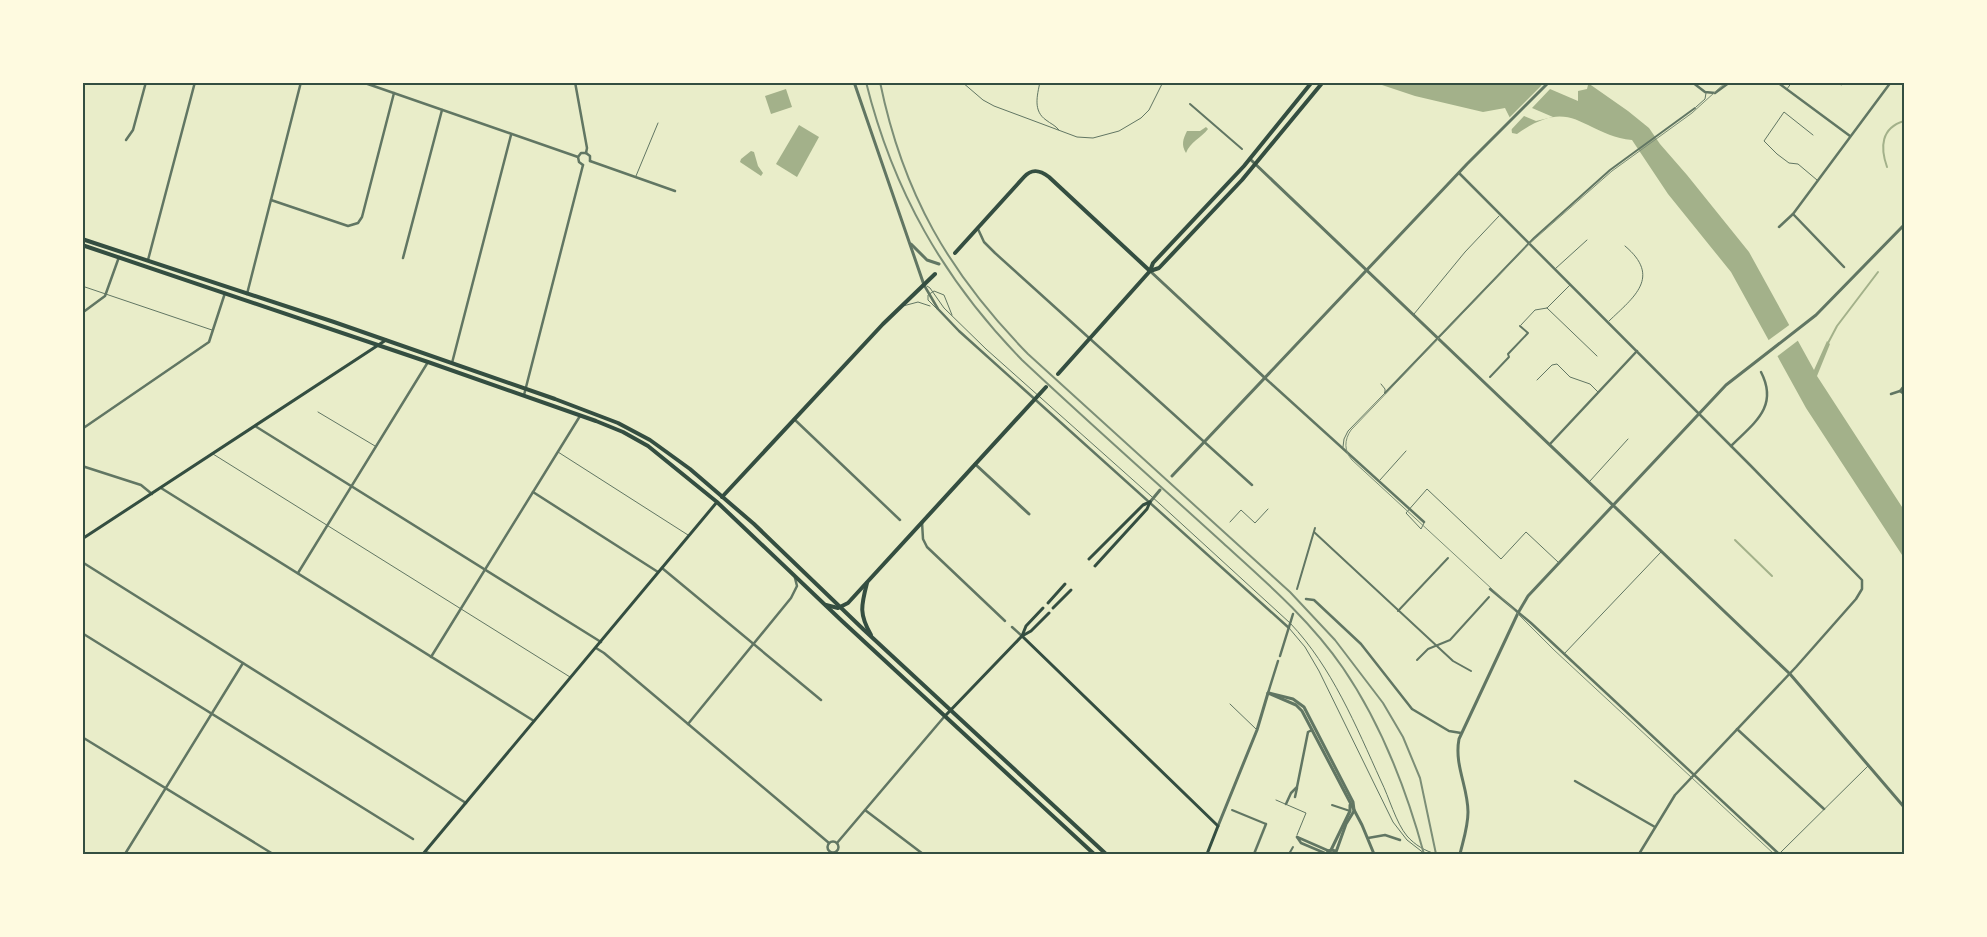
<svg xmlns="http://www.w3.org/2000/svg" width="1987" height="937" font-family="Arial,sans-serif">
<rect width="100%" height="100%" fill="#e9edc9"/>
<!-- water -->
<g fill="#a3b18a">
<path d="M 1376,83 L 1536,83 L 1578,101 L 1578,91 L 1587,89 L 1588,85 L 1587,83 L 1588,83 L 1628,111 L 1649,128 L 1660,144 L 1687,175 L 1749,252 L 1814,370 L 1827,341 L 1830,344 L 1817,376 L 1904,510 L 1904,558 L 1806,408 L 1731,272 L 1668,194 L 1632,140 C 1581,134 1573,94 1517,134 L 1512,133 L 1510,118 L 1505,108 L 1483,112 L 1415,96 Z"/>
<path d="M 786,89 L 792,107 L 771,114 L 765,96 Z"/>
<path d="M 799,125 L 819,137 L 797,177 L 776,164 Z"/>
<path d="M 1206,127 L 1208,129 C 1201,138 1190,142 1186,153 C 1181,145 1183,139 1187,131 L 1200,131 Z"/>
<path d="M 751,151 L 754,152 L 758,166 L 763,173 L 761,176 L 740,162 L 741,159 Z"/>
</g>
<!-- pier -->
<g fill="#e9edc9">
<path d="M 1543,84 L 1551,88 L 1532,108 L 1553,117 L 1536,121 L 1524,116 L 1510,131 L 1507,120 Z"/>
<path d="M 1792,323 L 1800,339 L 1775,358 L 1766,342 Z"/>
</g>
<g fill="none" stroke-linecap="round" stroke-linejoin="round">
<!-- stream -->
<g stroke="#a3b18a" stroke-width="2">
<path d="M 1887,167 C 1880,147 1881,128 1904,121"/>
<path d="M 1828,343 L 1837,326 L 1878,272"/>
<path d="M 1735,540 L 1772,576"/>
</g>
<!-- service -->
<g stroke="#617663" stroke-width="1">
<path d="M 962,82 L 983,100 L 994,106 L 1077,137 L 1093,138 L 1119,131 L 1141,118 L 1149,110 L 1163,82"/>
<path d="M 1040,82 C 1037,96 1033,111 1046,120 C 1051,124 1055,125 1059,130"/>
<path d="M 1839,82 L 1841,85"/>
<path d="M 1787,89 L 1792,82"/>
<path d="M 1696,107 L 1705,99 L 1706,93"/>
<path d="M 1813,135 L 1784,112 L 1764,141 L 1777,154 L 1789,163 L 1798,164 L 1817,180"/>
<path d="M 636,176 L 658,123"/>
<path d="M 1555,269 L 1587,240"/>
<path d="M 82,286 L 212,330"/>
<path d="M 927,286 L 930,288 L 944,308 L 986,349 L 1160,504 L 1290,623 C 1332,667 1356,726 1381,781 C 1389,797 1396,823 1407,836 C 1415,845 1425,851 1436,854"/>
<path d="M 903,306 L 918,302 L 930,306"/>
<path d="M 1547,308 L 1597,356"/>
<path d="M 937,309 L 928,300 L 928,295 L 934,291 L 944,295 L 952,315"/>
<path d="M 1414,314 L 1465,252 L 1499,216"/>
<path d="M 1609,321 C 1634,297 1662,277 1625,246"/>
<path d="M 1521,325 L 1535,310 L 1547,308 L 1570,285"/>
<path d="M 1537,380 L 1552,365 L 1557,364 L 1570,377 L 1590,384 L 1598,392"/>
<path d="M 318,412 L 375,446"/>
<path d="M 1343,447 L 1344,439 L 1348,431 L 1385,393 L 1385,389 L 1381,384"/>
<path d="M 558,452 L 688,535"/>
<path d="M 213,454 L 570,677"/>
<path d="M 1380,480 L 1406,451"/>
<path d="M 1590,481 L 1628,439"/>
<path d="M 1230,522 L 1241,510 L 1255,523 L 1268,509"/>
<path d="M 1424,523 L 1421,529 L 1406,513 L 1427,489 L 1501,559 L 1526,532 L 1558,562"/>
<path d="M 1289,628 L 1305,647 L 1319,671 L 1393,822 L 1407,840 L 1425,854"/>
<path d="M 1564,654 L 1661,552"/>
<path d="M 1230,704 L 1256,729"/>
<path d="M 1276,800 L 1306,813 L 1297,835"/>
<path d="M 1780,853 L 1868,766"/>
</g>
<!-- pedestrian -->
<g stroke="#617663" stroke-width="2">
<path d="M 1190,104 L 1242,149"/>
<path d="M 1490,377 L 1509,357 L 1508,354 L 1528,333 L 1520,326"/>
<path d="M 1385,393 L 1534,238 L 1610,170 L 1695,108"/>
<path d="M 1314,532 L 1453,661 L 1471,671"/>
<path d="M 1297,589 L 1315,528"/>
<path d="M 1398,611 L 1448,558"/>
<path d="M 1417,660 L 1428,649 L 1450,640 L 1489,597"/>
<path d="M 1332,805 L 1350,811"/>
<path d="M 1232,810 L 1266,824"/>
<path d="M 1289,854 L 1293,847"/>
</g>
<!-- minor -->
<g stroke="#617663" stroke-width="2.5">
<path d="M 362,82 L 578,157"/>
<path d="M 575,82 L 587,148 L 586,153"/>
<path d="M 1692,82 L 1705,92 L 1715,93 L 1730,82"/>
<path d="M 1777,82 L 1850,136"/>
<path d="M 126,140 L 133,130 L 146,82"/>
<path d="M 586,153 L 590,156 L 590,161"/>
<path d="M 590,161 L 675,191"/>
<path d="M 583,165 L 579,162 L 578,157 L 581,153 L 586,153"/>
<path d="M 1459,173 L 1751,466 L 1862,580 L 1862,589 L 1856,599 L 1796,667 L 1675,795 L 1639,854"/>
<path d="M 271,200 L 348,226 L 358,223 L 362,217 L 394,93"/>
<path d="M 1793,214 L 1844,267"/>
<path d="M 1779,227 L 1793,214 L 1891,82"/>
<path d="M 978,229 L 984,242 L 995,253 L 1252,485"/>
<path d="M 403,258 L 442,110"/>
<path d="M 148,260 L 195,82"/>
<path d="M 924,285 L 938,309 L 959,331 L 1289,628"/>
<path d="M 247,294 L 301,82"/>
<path d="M 82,313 L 105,296 L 119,257"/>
<path d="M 452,363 L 511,135"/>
<path d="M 1265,378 L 1424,522"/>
<path d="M 1900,391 L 1904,394"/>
<path d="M 1891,394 L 1900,391 L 1904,386"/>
<path d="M 524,395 L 583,165"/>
<path d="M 794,419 L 900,520"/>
<path d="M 255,426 L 601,642"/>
<path d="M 82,429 L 209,342 L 225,293"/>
<path d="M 1550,444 L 1637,351"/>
<path d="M 1731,446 C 1754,423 1779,407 1761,372"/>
<path d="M 82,466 L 141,485 L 152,494"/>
<path d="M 161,488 L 534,721"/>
<path d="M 533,492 L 658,572"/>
<path d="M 922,522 L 923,539 L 927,547 L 1005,621"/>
<path d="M 82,562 L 466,803"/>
<path d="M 662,568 L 821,700"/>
<path d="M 298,573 L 428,362"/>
<path d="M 1490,589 L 1531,623 L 1779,854"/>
<path d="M 1306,599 L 1314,600 L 1361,644 L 1412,709 L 1449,731 L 1461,733"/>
<path d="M 1012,627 L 1022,636"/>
<path d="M 82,633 L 413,839"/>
<path d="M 596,648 L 604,653 L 829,843"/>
<path d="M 1280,656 L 1293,614"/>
<path d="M 431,657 L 580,416"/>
<path d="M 1268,693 L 1278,661"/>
<path d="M 688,724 L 791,598 L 797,586 L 795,578"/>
<path d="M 1737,729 L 1824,809"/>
<path d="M 82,737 L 273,854"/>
<path d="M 1575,781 L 1655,827"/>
<path d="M 1295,797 L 1297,788"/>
<path d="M 1286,804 L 1291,793 L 1297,787 L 1308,732 L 1312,730"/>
<path d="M 865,810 L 923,854"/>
<path d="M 1297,837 L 1301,843 L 1327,854"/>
<path d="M 1297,837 L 1329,851"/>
<path d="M 1368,838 L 1385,835 L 1400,840"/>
<circle cx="833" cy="847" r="5.5"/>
<path d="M 837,843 L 944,717"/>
<path d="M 425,852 L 432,854"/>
<path d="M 125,854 L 243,663"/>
<path d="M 1254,854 L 1266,824"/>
</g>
<!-- tertiary -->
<g stroke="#617663" stroke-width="3">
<path d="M 854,82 L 924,285"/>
<path d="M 1250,159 L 1790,674 L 1904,807"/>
<path d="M 911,244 L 927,260 L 939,264"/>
<path d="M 1150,271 L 1265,378"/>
<path d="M 975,464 L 1029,514"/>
<path d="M 1172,476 L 1467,164 L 1549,82"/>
<path d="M 1150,502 L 1160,490"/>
<path d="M 1268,693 L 1296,705 L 1302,711 L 1362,825 L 1374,854"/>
<path d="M 1269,693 L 1293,699 L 1304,707 L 1353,802 L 1354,810"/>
<path d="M 1218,826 L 1257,730 L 1268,693"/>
<path d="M 1331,850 L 1350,811 L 1350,805"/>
<path d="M 1336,852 L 1346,824 L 1354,811"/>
<path d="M 1327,854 L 1328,851 L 1332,850 L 1335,851 L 1336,854"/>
<path d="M 1460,854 C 1463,841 1468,827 1468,812 C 1468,787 1454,765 1459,739 L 1518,613 L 1528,596 L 1726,385 L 1816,315 L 1904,225"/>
</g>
<!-- secondary -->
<g stroke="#344e41" stroke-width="3">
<path d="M 82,539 L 386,340"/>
<path d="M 1089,559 L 1143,505 L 1150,502"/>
<path d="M 1095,566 L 1147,509 L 1150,502"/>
<path d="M 1048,603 L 1065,584"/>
<path d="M 1053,608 L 1071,590"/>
<path d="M 1022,636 L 1218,826 L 1207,854"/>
<path d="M 1022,636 L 1026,626 L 1043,608"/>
<path d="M 945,716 L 1022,636 L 1031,631 L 1049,613"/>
<path d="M 423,854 L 717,502"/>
</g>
<!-- primary -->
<g stroke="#344e41" stroke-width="4">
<path d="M 1902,82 L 1904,84"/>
<path d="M 955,253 L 1024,177 C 1032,168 1040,170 1049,177 L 1150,271"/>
<path d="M 1150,271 L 1159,268 L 1242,180 L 1323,82"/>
<path d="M 1058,374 L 1150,271 L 1153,263 L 1244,166 L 1312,82"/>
<path d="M 722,497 L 883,324 L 935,274"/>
<path d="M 867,583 C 861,606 859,614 871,635"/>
<path d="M 826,605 L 838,608 L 848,603 L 1046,387"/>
</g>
<!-- trunk -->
<g stroke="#344e41" stroke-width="4">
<path d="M 82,239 L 334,322 L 555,399 L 618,423 L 650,440 L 690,469 L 754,524 L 863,629 L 1106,854"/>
<path d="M 82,245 L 428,362 L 596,421 L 623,432 L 648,446 L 717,502 L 842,621 L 1094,854"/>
</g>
<!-- tram -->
<path stroke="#7c8e77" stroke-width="1" d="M 1726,82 L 1692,113 L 1612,171 L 1529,244 L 1351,430 C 1344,440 1344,451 1352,460 L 1505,601 L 1554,650 L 1774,854"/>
<!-- rail -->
<g stroke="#7c8e77" stroke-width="2">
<path d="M 866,82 C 893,191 944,280 1022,360 C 1088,422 1156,482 1223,543 C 1266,582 1310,620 1343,668 C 1382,725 1406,788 1424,854"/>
<path d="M 880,82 C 903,194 949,273 1028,354 L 1290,592 L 1335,640 L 1383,703 L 1403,737 L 1420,778 L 1436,854"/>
</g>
</g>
<!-- border -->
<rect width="1987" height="937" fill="none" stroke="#fefae0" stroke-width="168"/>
<rect x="84" y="84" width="1819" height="769" fill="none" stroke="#344e41" stroke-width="2"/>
</svg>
